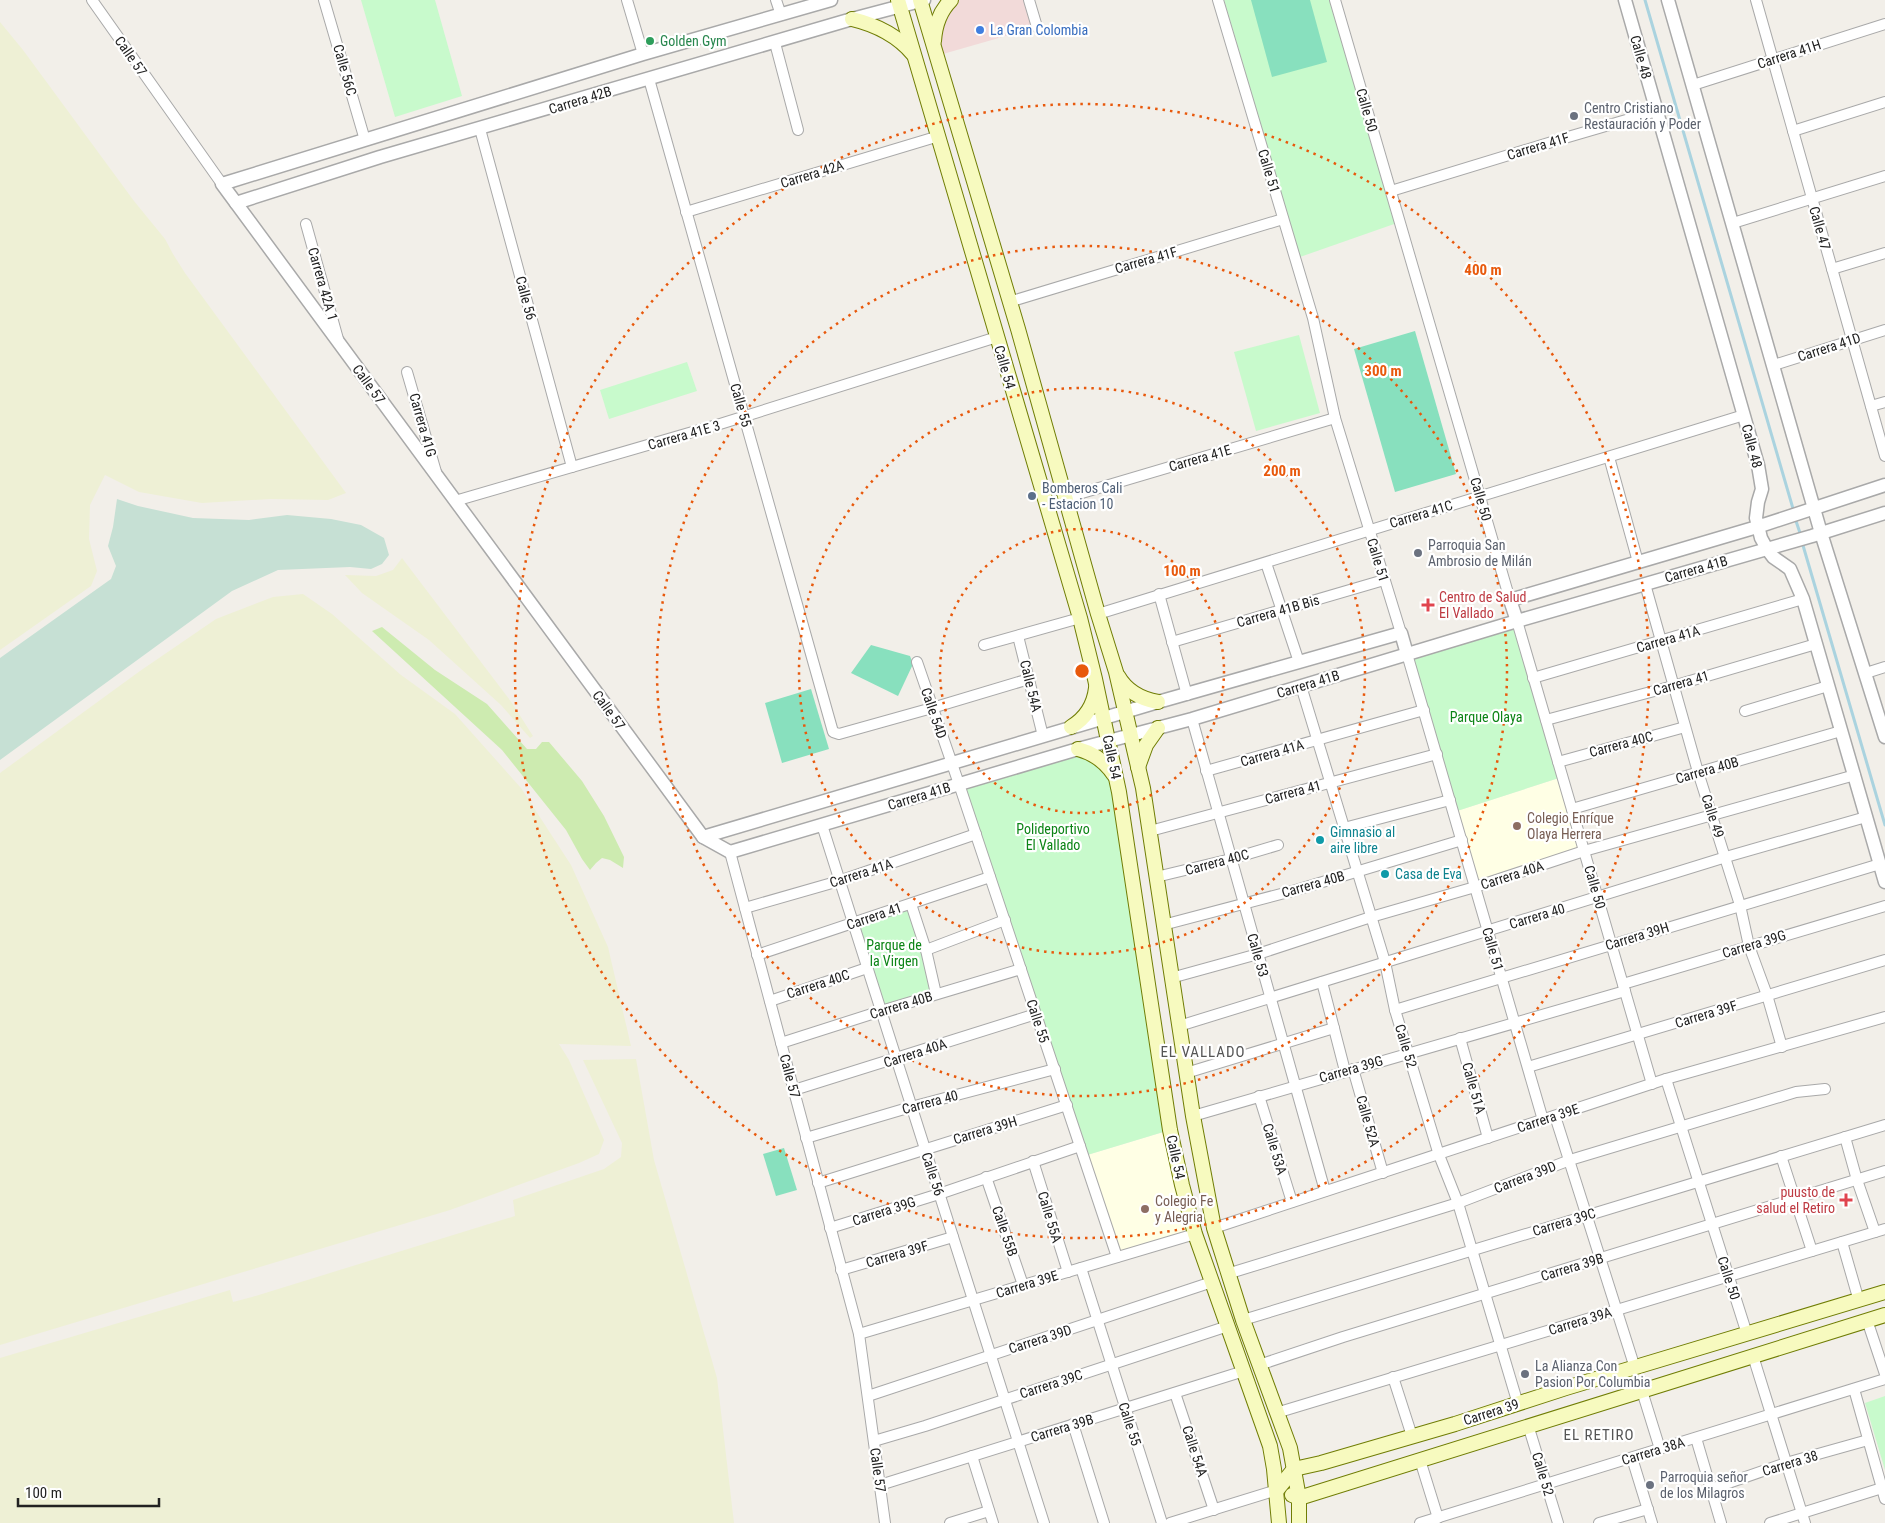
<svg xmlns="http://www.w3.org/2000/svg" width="1885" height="1523" font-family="'Roboto Condensed',sans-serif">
<rect width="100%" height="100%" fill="#f2efe9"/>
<!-- commercial -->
<path fill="#f2dad9" d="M 951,0 L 1029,0 L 1037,27 L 936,56 L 934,45 Z"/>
<!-- education -->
<g fill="#ffffe5">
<path d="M 1562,777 L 1584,851 L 1475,887 L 1454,812 Z"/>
<path d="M 1170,1130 L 1195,1234 L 1117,1257 L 1084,1156 Z"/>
</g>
<!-- farmland -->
<g fill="#eef0d5">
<path d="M 0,22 L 23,50 L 134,201 L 165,239 L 173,254 L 185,273 L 346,493 L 328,500 L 271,499 L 202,503 L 139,492 L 105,475 L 90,505 L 89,539 L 97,571 L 91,586 L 0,650 Z"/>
<path d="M 402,558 L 512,703 L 533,736 L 530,738 L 501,705 L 429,640 L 362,593 L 345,575 L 376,576 L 393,570 Z"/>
<path d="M 303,594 L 332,614 L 401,675 L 455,714 L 521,788 L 571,865 L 608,947 L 631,1046 L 559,1044 L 569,1060 L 604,1140 L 599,1154 L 579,1163 L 450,1210 L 0,1345 L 0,773 L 140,671 L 216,619 L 273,597 Z"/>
<path d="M 636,1059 L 654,1160 L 717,1378 L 734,1523 L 0,1523 L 0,1358 L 230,1290 L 233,1302 L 252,1297 L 515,1216 L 513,1200 L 604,1169 L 621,1157 L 622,1143 L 583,1060 Z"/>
</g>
<!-- grass -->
<path fill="#cdebb0" d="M 382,627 L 435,670 L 487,704 L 527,749 L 536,749 L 542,742 L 549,742 L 582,781 L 604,816 L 624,857 L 623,868 L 610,860 L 602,858 L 596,863 L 590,870 L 582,859 L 566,830 L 502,750 L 372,631 Z"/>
<!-- wetland -->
<path fill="#c6e0d4" d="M 117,499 L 138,506 L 193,518 L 249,520 L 287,515 L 331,519 L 361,525 L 384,538 L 389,555 L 382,564 L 371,569 L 350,567 L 278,570 L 232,591 L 0,760 L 0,658 L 111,579 L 116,566 L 108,546 L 113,527 Z"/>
<!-- park -->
<g fill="#c8facc">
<path d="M 361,0 L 435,0 L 462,96 L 395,117 Z"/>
<path d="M 1224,0 L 1332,0 L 1397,223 L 1300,257 Z"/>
<path d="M 1299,335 L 1320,413 L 1256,431 L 1234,352 Z"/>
<path d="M 687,362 L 697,391 L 609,419 L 600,390 Z"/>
<path d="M 1517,621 L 1562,777 L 1454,812 L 1407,654 Z"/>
<path d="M 1078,749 L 1111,770 L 1170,1130 L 1084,1156 L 959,784 Z"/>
<path d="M 911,904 L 936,994 L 881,1011 L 853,924 Z"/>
<path d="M 1885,1396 L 1885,1470 L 1865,1403 Z"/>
</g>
<!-- pitch -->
<g fill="#88e0be">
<path d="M 1251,0 L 1310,0 L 1327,62 L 1272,77 Z"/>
<path d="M 1415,331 L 1456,474 L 1395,492 L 1354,349 Z"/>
<path d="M 871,645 L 910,656 L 913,664 L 898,696 L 851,673 Z"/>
<path d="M 811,689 L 829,749 L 782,763 L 765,703 Z"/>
<path d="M 784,1148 L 797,1190 L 776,1196 L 763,1154 Z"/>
</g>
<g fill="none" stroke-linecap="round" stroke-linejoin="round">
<!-- stream -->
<g stroke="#aad3df" stroke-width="3">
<path d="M 1645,0 L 1794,512"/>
<path d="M 1795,518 L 1801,536"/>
<path d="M 1802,542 L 1885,825"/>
</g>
<defs>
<g id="minor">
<path d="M 92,0 L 222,184"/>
<path d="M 324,0 L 365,140"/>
<path d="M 627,0 L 643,54"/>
<path d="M 776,0 L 781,15"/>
<path d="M 1029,0 L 1037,27"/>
<path d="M 1218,0 L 1313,318 L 1335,418 L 1401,633"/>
<path d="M 1335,0 L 1510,600"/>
<path d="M 1756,0 L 1885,456"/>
<path d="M 775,43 L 798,130"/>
<path d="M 649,79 L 833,732 L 839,734 L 932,708 L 1029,679"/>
<path d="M 1693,85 L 1885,24"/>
<path d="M 480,129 L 572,467"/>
<path d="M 1793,131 L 1885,102"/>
<path d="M 1391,191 L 1568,137 L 1657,111"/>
<path d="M 686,212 L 939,136"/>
<path d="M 1733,223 L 1885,176"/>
<path d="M 306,224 L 338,339"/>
<path d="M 1832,269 L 1885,253"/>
<path d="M 1009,302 L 1283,219"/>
<path d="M 1774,365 L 1885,330"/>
<path d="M 407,372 L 436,472"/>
<path d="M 1871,406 L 1885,402"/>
<path d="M 1609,457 L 1638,562"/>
<path d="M 1065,498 L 1335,418"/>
<path d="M 455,501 L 720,424 L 997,337"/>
<path d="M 1266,563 L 1299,662"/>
<path d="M 1645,584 L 1698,772 L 1740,905 L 1749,946 L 1767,995 L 1782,1047"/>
<path d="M 1159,594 L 1187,695"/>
<path d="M 1098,614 L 1744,415"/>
<path d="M 1517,621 L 1652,1084"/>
<path d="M 1018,636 L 1043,736"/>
<path d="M 1172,642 L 1384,580"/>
<path d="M 984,645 L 1080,618"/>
<path d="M 1407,654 L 1543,1120"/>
<path d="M 917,662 L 959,784 L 1117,1257"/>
<path d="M 1866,673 L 1885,667"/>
<path d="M 1533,678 L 1803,599"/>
<path d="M 1301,686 L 1385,962 L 1395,1010 L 1439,1155 L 1458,1203 L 1518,1404"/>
<path d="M 1745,711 L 1828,686"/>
<path d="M 1192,719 L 1325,1191"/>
<path d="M 1546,720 L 1673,686 L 1816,644"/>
<path d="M 1558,762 L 1685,727"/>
<path d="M 1206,771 L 1424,710"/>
<path d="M 1572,809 L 1841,731"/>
<path d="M 822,825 L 1044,1523"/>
<path d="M 1344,828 L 1450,800"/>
<path d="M 1150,831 L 1437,754"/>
<path d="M 730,852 L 859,1334 L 885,1523"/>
<path d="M 1156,877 L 1231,859 L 1278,845"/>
<path d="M 911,904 L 926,950 L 936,994"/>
<path d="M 745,908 L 839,881 L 976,834"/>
<path d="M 1163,925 L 1296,890 L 1462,840"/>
<path d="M 926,950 L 1005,920"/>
<path d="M 757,955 L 990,877"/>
<path d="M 1171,978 L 1258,954 L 1371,917 L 1475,887 L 1584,851 L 1855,775"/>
<path d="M 1322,982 L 1345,1071"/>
<path d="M 1623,984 L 1885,906"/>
<path d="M 770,1001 L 867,968"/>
<path d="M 1395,1010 L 1880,864"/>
<path d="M 1179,1026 L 1726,857 L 1866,817"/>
<path d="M 1460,1038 L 1488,1138"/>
<path d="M 781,1043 L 881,1011 L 1021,969"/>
<path d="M 1528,1067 L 1885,960"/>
<path d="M 1353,1069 L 1383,1173"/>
<path d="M 1186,1073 L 1334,1028"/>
<path d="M 1666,1079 L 1747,1334"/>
<path d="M 794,1090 L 1036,1014"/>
<path d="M 1259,1096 L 1292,1202"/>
<path d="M 1193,1116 L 1625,991"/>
<path d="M 1555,1116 L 1635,1368"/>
<path d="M 1845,1137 L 1857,1180 L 1875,1232"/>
<path d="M 806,1138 L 911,1107 L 1055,1069"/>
<path d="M 1781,1156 L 1812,1251"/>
<path d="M 1033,1161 L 1068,1272"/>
<path d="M 986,1177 L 1023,1285"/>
<path d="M 818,1183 L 1067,1105"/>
<path d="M 830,1228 L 939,1194 L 1080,1146"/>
<path d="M 1214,1228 L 1666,1079 L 1885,1017"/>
<path d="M 1842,1242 L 1859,1301"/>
<path d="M 1081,1268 L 1162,1523"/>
<path d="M 841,1270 L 953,1237"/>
<path d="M 1227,1274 L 1458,1203 L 1570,1160 L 1796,1092 L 1825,1089"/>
<path d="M 1243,1320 L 1885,1125"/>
<path d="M 1867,1320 L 1885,1374"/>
<path d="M 859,1334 L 1195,1234"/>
<path d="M 1753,1356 L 1805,1523"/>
<path d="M 1259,1365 L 1343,1337 L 1885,1171"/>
<path d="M 1393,1377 L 1412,1436"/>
<path d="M 1854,1389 L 1885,1499"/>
<path d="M 1642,1391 L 1660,1449"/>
<path d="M 1175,1393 L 1214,1510"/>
<path d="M 868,1396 L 1212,1282"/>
<path d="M 1276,1413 L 1885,1229"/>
<path d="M 1073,1424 L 1104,1523"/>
<path d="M 1528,1425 L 1558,1523"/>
<path d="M 1696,1438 L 1721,1523"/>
<path d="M 874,1441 L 925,1426 L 1228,1326"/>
<path d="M 972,1456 L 993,1523"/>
<path d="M 1632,1458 L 1652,1523"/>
<path d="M 1420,1460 L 1438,1518"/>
<path d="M 880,1485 L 1244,1371"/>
<path d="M 1711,1489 L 1786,1463 L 1868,1440"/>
<path d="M 950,1523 L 989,1511"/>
<path d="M 1170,1523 L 1277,1490"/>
<path d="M 1420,1523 L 1885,1379"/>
<path d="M 1599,1523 L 1648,1509"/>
<path d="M 1770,1523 L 1882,1488"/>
</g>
<g id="tertiary">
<path d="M 831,0 L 643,54 L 222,184 L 703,837 L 730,852 L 1078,749 L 1192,719 L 1517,621 L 1812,536 L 1885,513"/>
<path d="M 1625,0 L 1758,465 L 1762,489 L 1758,502 L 1756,518 L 1761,538 L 1767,549 L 1773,557 L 1790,569 L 1803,599 L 1885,882"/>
<path d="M 1668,0 L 1821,533 L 1885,737"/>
<path d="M 236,203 L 380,157 L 852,19 L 924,0"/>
<path d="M 1517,621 L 1510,600 L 1757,527 L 1885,485"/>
<path d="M 703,837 L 1158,702 L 1401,633 L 1407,654"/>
</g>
<g id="secondary">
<path d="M 898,0 L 1080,618 L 1095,679 L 1119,792 L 1170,1130 L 1182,1185 L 1195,1234 L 1270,1446 L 1274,1469 L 1279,1523"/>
<path d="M 920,0 L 1018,329 L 1098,614 L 1116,672 L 1143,788 L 1193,1116 L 1214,1228 L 1243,1320 L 1290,1448 L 1299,1498 L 1299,1523"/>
<path d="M 852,19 C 877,25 897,35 913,54"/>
<path d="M 934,41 C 935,26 940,11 951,0"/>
<path d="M 1118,676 C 1127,692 1141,699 1158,702"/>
<path d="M 1071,727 C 1086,718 1094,705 1096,688"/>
<path d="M 1078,749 C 1093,753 1105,761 1114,775"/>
<path d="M 1138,767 L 1146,745 L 1158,728"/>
<path d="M 1277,1490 L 1294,1469 L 1321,1463 L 1455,1424 L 1566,1388 L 1885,1292"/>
<path d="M 1292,1495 L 1299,1498 L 1885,1315"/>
</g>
</defs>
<!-- minor casing -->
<use href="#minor" stroke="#a9a9a9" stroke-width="12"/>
<!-- tertiary casing -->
<use href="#tertiary" stroke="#a9a9a9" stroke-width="15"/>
<!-- secondary casing -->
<use href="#secondary" stroke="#707d05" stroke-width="16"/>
<!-- minor -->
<use href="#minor" stroke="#fff" stroke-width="10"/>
<!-- tertiary -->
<use href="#tertiary" stroke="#fff" stroke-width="12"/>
<!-- secondary -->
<use href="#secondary" stroke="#f7fabf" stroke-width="14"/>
</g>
<!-- distance rings -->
<g fill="none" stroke="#e8590c" stroke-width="2.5" stroke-dasharray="2.5 5">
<circle cx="1082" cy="671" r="142"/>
<circle cx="1082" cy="671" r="283"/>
<circle cx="1082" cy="671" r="425"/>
<circle cx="1082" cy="671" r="567"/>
</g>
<!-- markers -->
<circle fill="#3f7fe0" stroke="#fff" stroke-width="2" cx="980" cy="30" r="5"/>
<circle fill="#2e9e5b" stroke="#fff" stroke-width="2" cx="650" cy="41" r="5"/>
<g fill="#6b7280" stroke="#fff" stroke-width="2">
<circle cx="1574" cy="116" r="5"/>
<circle cx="1418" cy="553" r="5"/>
<circle cx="1525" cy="1374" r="5"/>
<circle cx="1650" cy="1485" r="5"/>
</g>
<circle fill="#5c6f8a" stroke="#fff" stroke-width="2" cx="1032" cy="496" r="5"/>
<g fill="#e0444e" stroke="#fff" stroke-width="2">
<path d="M1425.5 597.5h5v5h5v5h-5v5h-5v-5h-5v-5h5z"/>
<path d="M1843.5 1192.5h5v5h5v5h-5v5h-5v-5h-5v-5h5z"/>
</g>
<g fill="#8d6e63" stroke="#fff" stroke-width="2">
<circle cx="1517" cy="826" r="5"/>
<circle cx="1145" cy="1209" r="5"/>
</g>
<g fill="#0f9aa8" stroke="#fff" stroke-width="2">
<circle cx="1320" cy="840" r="5"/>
<circle cx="1385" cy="874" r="5"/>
</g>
<g text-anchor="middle" stroke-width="4.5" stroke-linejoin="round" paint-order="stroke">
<!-- shop labels -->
<g font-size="14" fill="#366cbe" stroke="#fff" text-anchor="start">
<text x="990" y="35">La Gran Colombia</text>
</g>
<!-- leisure labels -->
<g font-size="14" fill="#27864d" stroke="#fff" text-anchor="start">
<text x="660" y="46">Golden Gym</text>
</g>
<!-- street labels -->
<g font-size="14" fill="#222" stroke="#fff">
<text transform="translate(1789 54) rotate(-18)" y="5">Carrera 41H</text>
<text transform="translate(131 56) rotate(55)" y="5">Calle 57</text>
<text transform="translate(1641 57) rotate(74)" y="5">Calle 48</text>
<text transform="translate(345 70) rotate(74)" y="5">Calle 56C</text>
<text transform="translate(580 100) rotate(-17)" y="5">Carrera 42B</text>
<text transform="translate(1367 110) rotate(74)" y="5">Calle 50</text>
<text transform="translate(1538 146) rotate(-17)" y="5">Carrera 41F</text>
<text transform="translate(1269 171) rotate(73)" y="5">Calle 51</text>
<text transform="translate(812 174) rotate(-17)" y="5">Carrera 42A</text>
<text transform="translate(1820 228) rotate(74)" y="5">Calle 47</text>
<text transform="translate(1146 260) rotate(-16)" y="5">Carrera 41F</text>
<text transform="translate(323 284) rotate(74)" y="5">Carrera 42A 1</text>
<text transform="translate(526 298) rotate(75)" y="5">Calle 56</text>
<text transform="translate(1829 347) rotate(-18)" y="5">Carrera 41D</text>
<text transform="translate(1005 367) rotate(74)" y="5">Calle 54</text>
<text transform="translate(369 384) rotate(54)" y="5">Calle 57</text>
<text transform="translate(741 405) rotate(74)" y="5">Calle 55</text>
<text transform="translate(423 425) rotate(74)" y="5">Carrera 41G</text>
<text transform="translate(684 435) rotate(-16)" y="5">Carrera 41E 3</text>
<text transform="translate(1752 446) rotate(75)" y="5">Calle 48</text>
<text transform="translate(1200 458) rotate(-16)" y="5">Carrera 41E</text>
<text transform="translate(1481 499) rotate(74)" y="5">Calle 50</text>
<text transform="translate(1421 514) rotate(-17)" y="5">Carrera 41C</text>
<text transform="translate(1378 560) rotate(73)" y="5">Calle 51</text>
<text transform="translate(1696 569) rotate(-16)" y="5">Carrera 41B</text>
<text transform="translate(1278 611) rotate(-16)" y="5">Carrera 41B Bis</text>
<text transform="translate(1668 639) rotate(-16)" y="5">Carrera 41A</text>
<text transform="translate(1681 683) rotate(-16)" y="5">Carrera 41</text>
<text transform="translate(1308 684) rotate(-17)" y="5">Carrera 41B</text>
<text transform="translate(1031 686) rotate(76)" y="5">Calle 54A</text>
<text transform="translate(609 710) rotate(54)" y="5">Calle 57</text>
<text transform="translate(934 713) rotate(71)" y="5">Calle 54D</text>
<text transform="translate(1621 744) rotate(-15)" y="5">Carrera 40C</text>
<text transform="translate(1272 753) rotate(-16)" y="5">Carrera 41A</text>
<text transform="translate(1112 757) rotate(78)" y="5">Calle 54</text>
<text transform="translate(1707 770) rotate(-16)" y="5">Carrera 40B</text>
<text transform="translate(1293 792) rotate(-15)" y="5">Carrera 41</text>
<text transform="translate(919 796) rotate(-17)" y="5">Carrera 41B</text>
<text transform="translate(1713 816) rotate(72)" y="5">Calle 49</text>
<text transform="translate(1217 862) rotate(-15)" y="5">Carrera 40C</text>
<text transform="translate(861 873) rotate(-18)" y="5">Carrera 41A</text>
<text transform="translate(1512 875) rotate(-18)" y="5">Carrera 40A</text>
<text transform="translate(1313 884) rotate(-16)" y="5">Carrera 40B</text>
<text transform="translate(1595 887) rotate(74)" y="5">Calle 50</text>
<text transform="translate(874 916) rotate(-19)" y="5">Carrera 41</text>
<text transform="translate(1537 916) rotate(-17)" y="5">Carrera 40</text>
<text transform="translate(1637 936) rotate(-17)" y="5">Carrera 39H</text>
<text transform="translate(1754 944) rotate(-17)" y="5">Carrera 39G</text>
<text transform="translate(1493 949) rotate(74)" y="5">Calle 51</text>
<text transform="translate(1258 955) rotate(74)" y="5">Calle 53</text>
<text transform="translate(818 984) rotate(-18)" y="5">Carrera 40C</text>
<text transform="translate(901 1005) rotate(-17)" y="5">Carrera 40B</text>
<text transform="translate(1706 1014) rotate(-17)" y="5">Carrera 39F</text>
<text transform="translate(1038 1021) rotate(72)" y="5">Calle 55</text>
<text transform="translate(1406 1046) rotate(73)" y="5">Calle 52</text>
<text transform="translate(915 1053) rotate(-18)" y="5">Carrera 40A</text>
<text transform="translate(1351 1069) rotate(-16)" y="5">Carrera 39G</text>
<text transform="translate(790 1076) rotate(75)" y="5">Calle 57</text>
<text transform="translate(1474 1088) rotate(74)" y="5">Calle 51A</text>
<text transform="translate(930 1102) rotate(-15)" y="5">Carrera 40</text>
<text transform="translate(1548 1118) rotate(-18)" y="5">Carrera 39E</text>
<text transform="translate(1368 1121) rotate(74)" y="5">Calle 52A</text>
<text transform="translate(985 1130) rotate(-17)" y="5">Carrera 39H</text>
<text transform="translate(1275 1149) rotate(73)" y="5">Calle 53A</text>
<text transform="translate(1176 1157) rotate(78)" y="5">Calle 54</text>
<text transform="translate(933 1174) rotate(72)" y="5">Calle 56</text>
<text transform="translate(1525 1177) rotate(-21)" y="5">Carrera 39D</text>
<text transform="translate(884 1211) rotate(-18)" y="5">Carrera 39G</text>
<text transform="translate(1050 1217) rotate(73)" y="5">Calle 55A</text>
<text transform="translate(1564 1222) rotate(-17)" y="5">Carrera 39C</text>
<text transform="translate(1005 1231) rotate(71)" y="5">Calle 55B</text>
<text transform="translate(897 1254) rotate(-16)" y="5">Carrera 39F</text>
<text transform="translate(1572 1267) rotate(-17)" y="5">Carrera 39B</text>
<text transform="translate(1729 1278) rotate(72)" y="5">Calle 50</text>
<text transform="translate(1027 1284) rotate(-17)" y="5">Carrera 39E</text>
<text transform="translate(1580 1321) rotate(-17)" y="5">Carrera 39A</text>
<text transform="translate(1040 1339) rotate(-18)" y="5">Carrera 39D</text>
<text transform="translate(1051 1384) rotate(-18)" y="5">Carrera 39C</text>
<text transform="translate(1491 1412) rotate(-18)" y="5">Carrera 39</text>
<text transform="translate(1130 1424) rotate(72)" y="5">Calle 55</text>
<text transform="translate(1062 1428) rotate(-17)" y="5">Carrera 39B</text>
<text transform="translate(1195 1451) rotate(72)" y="5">Calle 54A</text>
<text transform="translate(1653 1451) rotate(-17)" y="5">Carrera 38A</text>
<text transform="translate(1790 1463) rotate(-17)" y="5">Carrera 38</text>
<text transform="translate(878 1470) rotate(82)" y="5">Calle 57</text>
<text transform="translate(1543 1474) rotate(73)" y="5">Calle 52</text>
</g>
<!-- worship labels -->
<g font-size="14" fill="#5b616d" stroke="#fff" text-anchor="start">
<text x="1584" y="113">Centro Cristiano<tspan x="1584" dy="16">Restauración y Poder</tspan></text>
<text x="1428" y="550">Parroquia San<tspan x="1428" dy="16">Ambrosio de Milán</tspan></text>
<text x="1535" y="1371">La Alianza Con<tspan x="1535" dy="16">Pasion Por Columbia</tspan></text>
<text x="1660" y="1482">Parroquia señor<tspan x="1660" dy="16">de los Milagros</tspan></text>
</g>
<!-- service labels -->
<g font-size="14" fill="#4e5e75" stroke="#fff" text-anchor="start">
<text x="1042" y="493">Bomberos Cali<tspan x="1042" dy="16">- Estacion 10</tspan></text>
</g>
<!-- health labels -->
<g font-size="14" fill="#be3a42" stroke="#fff" text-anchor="start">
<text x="1439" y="602">Centro de Salud<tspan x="1439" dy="16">El Vallado</tspan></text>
<text x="1835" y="1197" text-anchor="end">puusto de<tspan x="1835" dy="16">salud el Retiro</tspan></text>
</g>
<!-- park labels -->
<g font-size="14" fill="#0c8416" stroke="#fff">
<text x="1486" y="722">Parque Olaya</text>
<text x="1053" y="834">Polideportivo<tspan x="1053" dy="16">El Vallado</tspan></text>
<text x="894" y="950">Parque de<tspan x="894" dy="16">la Virgen</tspan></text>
</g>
<!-- education labels -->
<g font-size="14" fill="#785e54" stroke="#fff" text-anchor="start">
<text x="1527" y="823">Colegio Enríque<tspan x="1527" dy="16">Olaya Herrera</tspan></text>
<text x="1155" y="1206">Colegio Fe<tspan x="1155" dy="16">y Alegria</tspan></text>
</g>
<!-- culture labels -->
<g font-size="14" fill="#0d838f" stroke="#fff" text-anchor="start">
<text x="1330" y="837">Gimnasio al<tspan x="1330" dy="16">aire libre</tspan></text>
<text x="1395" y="879">Casa de Eva</text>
</g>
<!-- neighbourhood labels -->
<g font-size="15" letter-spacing="1" fill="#555" stroke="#fff">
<text x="1203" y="1057">EL VALLADO</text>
<text x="1599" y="1440">EL RETIRO</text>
</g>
</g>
<circle cx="1082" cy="671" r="8" fill="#e8590c" stroke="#fff" stroke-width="2.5"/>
<g font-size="15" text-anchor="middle" font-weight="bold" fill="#e8590c" stroke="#fff" stroke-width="4.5" stroke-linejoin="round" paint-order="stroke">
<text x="1483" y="275">400 m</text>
<text x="1383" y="376">300 m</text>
<text x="1282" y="476">200 m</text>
<text x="1182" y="576">100 m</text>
</g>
<!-- scale -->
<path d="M18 1498v8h141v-8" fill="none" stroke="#222222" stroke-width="2.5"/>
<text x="25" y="1498" font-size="15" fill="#222222" stroke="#ffffff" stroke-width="4" paint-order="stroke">100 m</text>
</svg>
